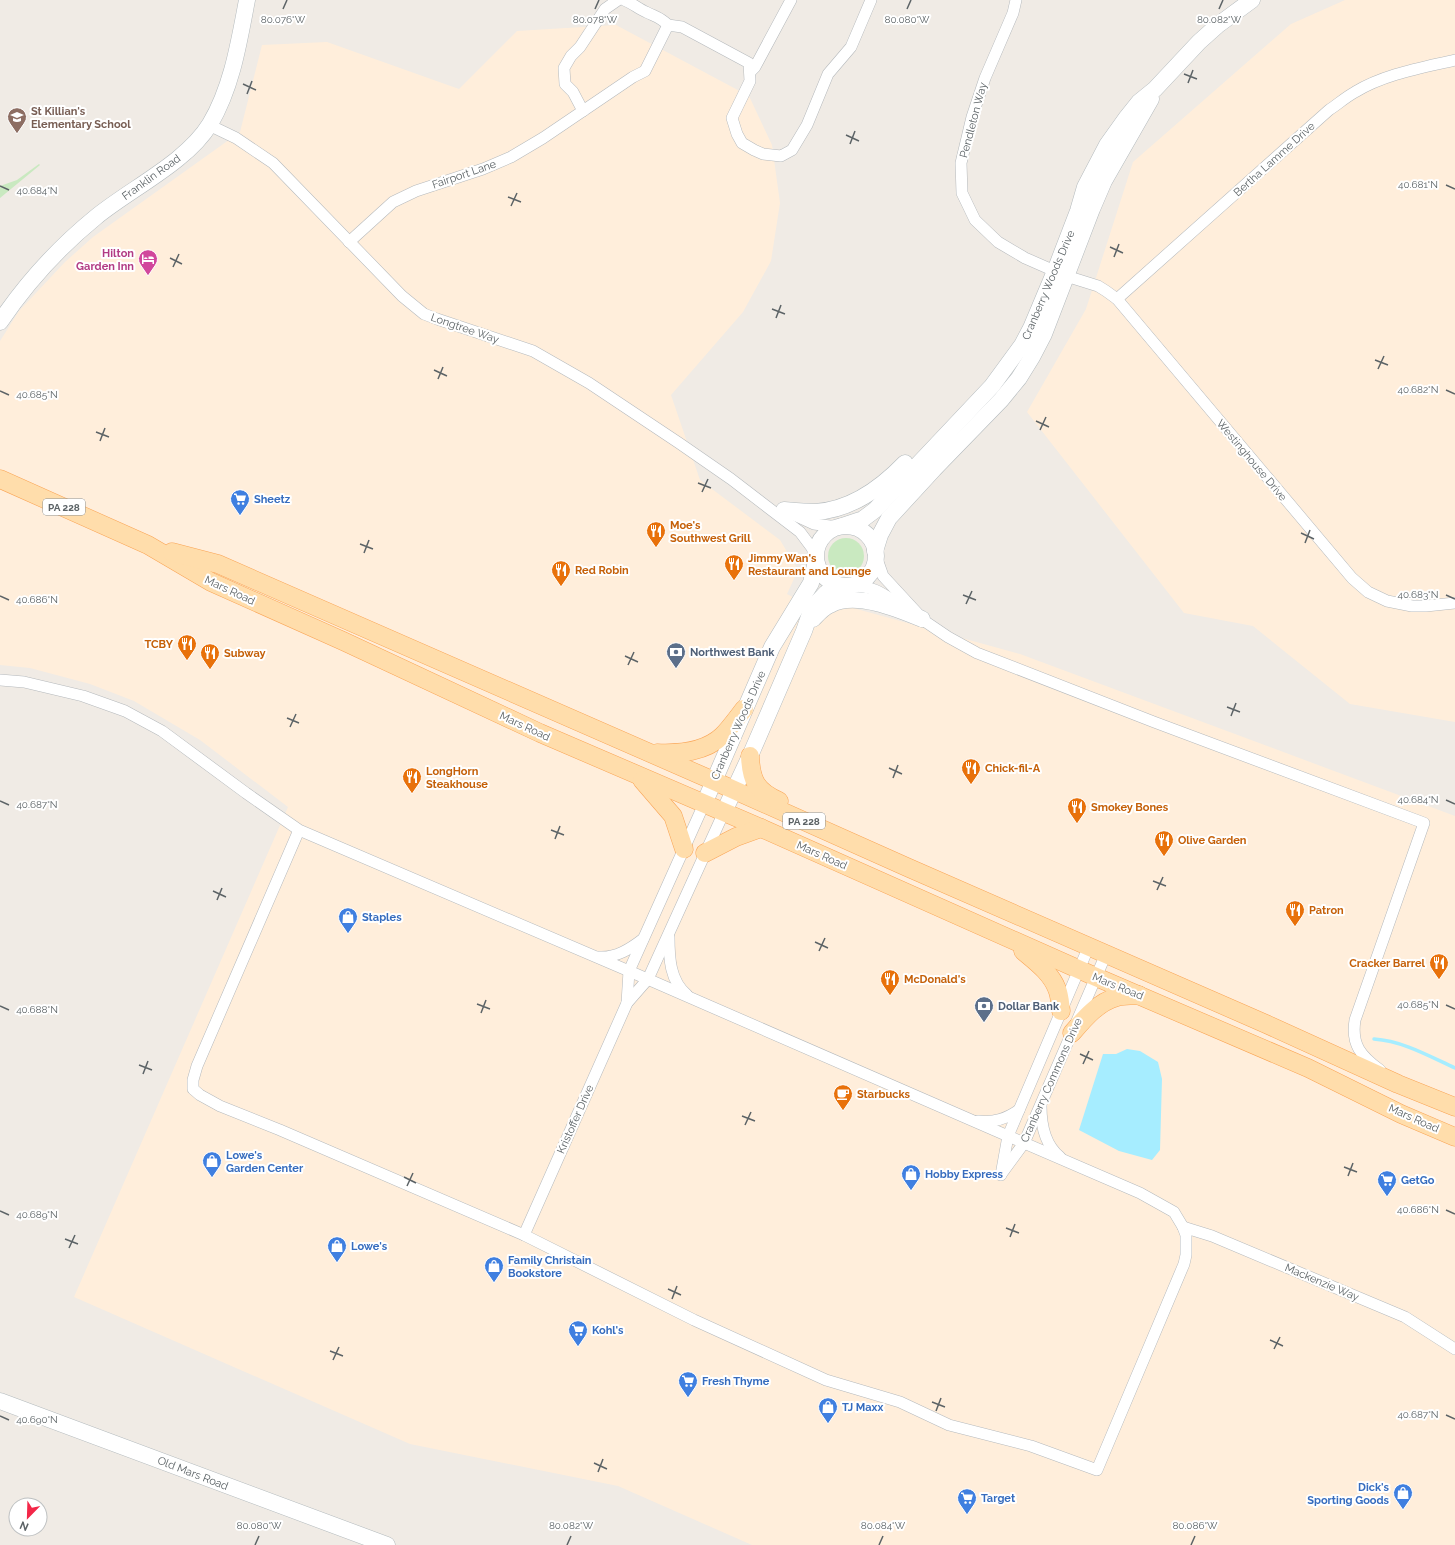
<svg xmlns="http://www.w3.org/2000/svg" width="1455" height="1545" font-family="Raleway,sans-serif">
<rect width="100%" height="100%" fill="#f0ebe5"/>
<!-- commercial -->
<g fill="#ffeedb">
<path d="M 1345,0 L 1455,0 L 1455,722 L 1350,704 L 1253,626 L 1184,613 L 1027,412 L 1086,309 L 1133,162 L 1291,24 Z"/>
<path d="M 616,25 L 749,96 L 772,145 L 780,203 L 771,261 L 743,312 L 671,395 L 700,480 L 780,540 L 798,570 L 787,594 L 824,614 L 846,606 L 1020,654 L 1455,816 L 1455,1545 L 752,1545 L 618,1486 L 410,1444 L 74,1297 L 288,807 L 200,740 L 134,701 L 90,684 L 30,668 L 0,665 L 0,341 L 19,311 L 65,262 L 93,237 L 240,132 L 262,45 L 327,42 L 459,89 L 517,31 Z"/>
</g>
<!-- green -->
<g fill="#c9e9c0">
<path d="M 39,164 L 40,165 L 0,198 L 0,186 L 17,180 Z"/>
<circle cx="846" cy="556" r="18"/>
</g>
<!-- water -->
<path fill="#a6edff" d="M 1127,1049 L 1140,1051 L 1158,1062 L 1162,1079 L 1160,1150 L 1152,1160 L 1119,1151 L 1079,1130 L 1103,1054 L 1116,1054 Z"/>
<g fill="none" stroke-linecap="round" stroke-linejoin="round">
<!-- stream -->
<path stroke="#a6edff" stroke-width="3.5" d="M 1374,1039 C 1403,1041 1429,1056 1455,1068"/>
<defs>
<g id="street">
<path d="M 624,0 C 632,3 639,9 646,12 C 656,17 660,17 668,25"/>
<path d="M 1016,0 L 1013,13 L 985,78 L 972,117 L 961,163 L 962,193 L 975,220 L 998,242 L 1025,258 L 1066,276 L 1098,286 L 1106,291 L 1117,299 L 1352,578 L 1368,592 L 1387,601 L 1412,606 L 1426,606 L 1455,603"/>
<path d="M 750,72 L 755,67 L 791,0"/>
<path d="M 583,111 L 573,92 L 565,84 L 564,68 L 571,56 L 580,47 L 605,9 L 618,0"/>
<path d="M 209,125 L 236,138 L 273,163 L 402,296 L 424,314 L 437,319 L 533,351 L 589,383 L 679,443 L 731,479 L 800,532 L 812,548 L 815,556"/>
<path d="M 349,242 L 393,202 L 416,191 L 483,169 L 511,157 L 543,138 L 633,77 L 645,71 L 668,25 L 682,27 L 749,63 L 750,81 L 732,118 L 737,134 L 742,143 L 754,150 L 763,154 L 781,156 L 792,150 L 807,125 L 828,74 L 851,47 L 871,0"/>
<path d="M 1117,299 L 1329,110 C 1338,104 1346,97 1355,92 C 1385,74 1421,68 1455,60"/>
<path d="M 790,513 L 814,524 L 838,527"/>
<path d="M 876,556 L 883,576 L 919,615"/>
<path d="M 852,586 C 874,586 883,594 900,605"/>
<path d="M 917,616 L 948,637 L 977,653 L 1154,722 L 1424,823 L 1355,1020 C 1351,1045 1361,1056 1380,1070"/>
<path d="M 0,680 L 24,682 L 83,696 L 125,711 L 162,731 L 246,793 L 299,830 L 629,971 L 1008,1136 L 1140,1193 L 1174,1212 L 1183,1227 L 1186,1235 L 1186,1255 L 1184,1264 L 1097,1470 L 1031,1446 L 949,1425 L 900,1402 L 826,1380 L 694,1320 L 524,1235 L 280,1130 L 220,1106 L 200,1095 L 193,1089 L 193,1080 L 197,1066 L 299,830"/>
<path d="M 669,937 C 669,958 670,981 687,995"/>
<path d="M 599,957 C 616,958 630,949 643,939"/>
<path d="M 627,1003 L 629,971 L 704,804"/>
<path d="M 1041,1106 C 1041,1124 1045,1145 1060,1157"/>
<path d="M 978,1121 C 994,1123 1006,1119 1019,1110"/>
<path d="M 1002,1173 L 1024,1143 L 1106,954"/>
<path d="M 1001,1175 L 1008,1136 L 1089,946"/>
<path d="M 1183,1227 L 1212,1236 L 1405,1317 L 1455,1349"/>
<path d="M 524,1235 L 627,1003 L 648,979 L 724,812"/>
</g>
<g id="secondary">
<path d="M 0,322 C 27,282 58,248 96,217 C 130,189 187,162 210,124 C 232,87 239,42 247,0"/>
<path d="M 784,510 C 795,511 805,512 815,512 C 851,510 881,488 905,463"/>
<circle cx="846" cy="556" r="30"/>
<path d="M 842,526 L 863,519 L 875,510 L 992,386 L 1022,345 L 1031,328 L 1055,271 L 1078,211 L 1085,187 L 1107,145 L 1127,117 L 1139,102 L 1155,89 L 1199,42 L 1218,25 L 1252,0"/>
<path d="M 875,551 L 880,535 L 889,518 L 934,469 L 1001,400 L 1019,378 L 1032,357 L 1044,334 L 1092,209 L 1104,181 L 1151,99"/>
<path d="M 813,619 C 818,614 823,608 830,605 C 855,591 898,609 922,619"/>
<path d="M 704,804 L 772,647 L 811,583 L 816,561"/>
<path d="M 724,812 L 750,756 L 804,631 L 812,608 L 826,593 L 833,590 L 846,587"/>
<path d="M 0,1401 L 387,1545"/>
</g>
<g id="primary">
<path d="M 0,479 L 148,545 L 211,582 L 343,641 L 540,733 L 761,828 L 1096,977 L 1308,1068 L 1401,1114 L 1455,1137"/>
<path d="M 172,552 L 218,564 L 714,781 L 909,868 L 1266,1024 L 1398,1084 L 1455,1107"/>
<path d="M 657,753 C 680,754 705,752 722,736 C 730,728 737,718 744,709"/>
<path d="M 750,756 C 751,780 756,791 779,801"/>
<path d="M 642,780 L 673,816 L 684,849"/>
<path d="M 705,853 L 736,837 L 761,828"/>
<path d="M 1023,951 C 1036,962 1051,973 1057,989 C 1060,996 1060,1004 1061,1011"/>
<path d="M 1072,1033 C 1084,1019 1098,1002 1117,997 C 1124,995 1132,996 1139,995"/>
</g>
</defs>
<!-- street casing -->
<use href="#street" stroke="#b5b9bc" stroke-width="12"/>
<!-- secondary casing -->
<use href="#secondary" stroke="#b3babd" stroke-width="17"/>
<!-- primary casing -->
<use href="#primary" stroke="#faa454" stroke-width="19"/>
<!-- street -->
<use href="#street" stroke="#fff" stroke-width="11"/>
<!-- secondary -->
<use href="#secondary" stroke="#fff" stroke-width="16"/>
<!-- primary -->
<use href="#primary" stroke="#ffddab" stroke-width="18"/>
</g>
<!-- ticks -->
<path fill="none" stroke="#5c6366" stroke-width="1.5" d="M 283,9 L 287,0M 595,9 L 599,0M 907,9 L 911,0M 1219,9 L 1223,0M 1184,74 L 1197,79M 1188,83 L 1193,70M 243,84 L 256,90M 247,94 L 252,81M 846,135 L 859,141M 850,144 L 855,131M 1446,185 L 1455,189M 0,186 L 9,190M 508,197 L 521,202M 511,206 L 517,193M 1110,247 L 1123,253M 1114,257 L 1119,244M 170,258 L 182,264M 173,267 L 179,254M 772,309 L 785,314M 776,318 L 781,305M 1375,360 L 1388,365M 1378,369 L 1384,356M 434,370 L 447,376M 438,379 L 443,367M 1446,390 L 1455,394M 0,391 L 9,395M 1036,421 L 1049,427M 1040,430 L 1046,417M 96,432 L 109,437M 100,441 L 105,428M 698,483 L 711,488M 702,492 L 708,479M 1301,533 L 1314,539M 1305,543 L 1310,530M 360,544 L 373,549M 364,553 L 369,540M 963,595 L 976,600M 1446,595 L 1455,599M 0,596 L 9,600M 966,604 L 972,591M 625,656 L 638,662M 628,665 L 634,652M 1227,707 L 1240,712M 1231,716 L 1236,703M 287,718 L 299,723M 290,727 L 296,714M 889,768 L 902,774M 893,778 L 898,765M 1446,800 L 1455,804M 0,801 L 9,805M 551,830 L 564,835M 555,839 L 560,826M 1153,881 L 1166,886M 1157,890 L 1163,877M 213,891 L 226,897M 217,900 L 222,888M 815,942 L 828,948M 819,951 L 825,938M 477,1004 L 490,1009M 1446,1005 L 1455,1009M 0,1006 L 9,1010M 481,1013 L 486,1000M 1080,1054 L 1093,1060M 1083,1064 L 1089,1051M 139,1065 L 152,1070M 143,1074 L 148,1061M 742,1116 L 755,1121M 745,1125 L 751,1112M 1344,1167 L 1357,1172M 1348,1176 L 1353,1163M 404,1177 L 416,1183M 407,1186 L 413,1173M 1446,1210 L 1455,1214M 0,1211 L 9,1215M 1006,1228 L 1019,1233M 1010,1237 L 1015,1224M 65,1239 L 78,1244M 69,1248 L 75,1235M 668,1289 L 681,1295M 672,1299 L 677,1286M 1270,1340 L 1283,1346M 1274,1349 L 1280,1337M 330,1351 L 343,1356M 333,1360 L 339,1347M 932,1402 L 945,1407M 936,1411 L 941,1398M 1446,1415 L 1455,1419M 0,1416 L 9,1420M 594,1463 L 607,1469M 598,1472 L 603,1459M 255,1545 L 259,1536M 567,1545 L 571,1536M 879,1545 L 883,1536M 1191,1545 L 1195,1536"/>
<!-- icons -->
<defs>
<symbol id="school-pin" viewBox="-11 -11 22 30"><path d="M0 17L-7.5 6A9.5 9.5 0 1 1 7.5 6Z" fill="#8d6e63" stroke="#fff"/><path d="M0-5L7-2L0 1L-7-2ZM-4 1L0 2.5L4 1V4Q0 6-4 4Z" fill="#fff"/></symbol>
<symbol id="hotel-pin" viewBox="-11 -11 22 30"><path d="M0 17L-7.5 6A9.5 9.5 0 1 1 7.5 6Z" fill="#d1479c" stroke="#fff"/><path d="M-6-4.5h1.5V1H6V5H4.5V3h-9V5H-6ZM-4 0a1.8 1.8 0 1 1 3.6 0ZM.5 0V-2.5h3Q6-2.5 6 0Z" fill="#fff"/></symbol>
<symbol id="supermarket-pin" viewBox="-11 -11 22 30"><path d="M0 17L-7.5 6A9.5 9.5 0 1 1 7.5 6Z" fill="#3f7fe0" stroke="#fff"/><path d="M-6-5.5h2.5l.6 2H6L4.5 2H-2.5L-4.4-4H-6ZM-1.5 3.2a1.3 1.3 0 1 0 .1 0ZM3 3.2a1.3 1.3 0 1 0 .1 0Z" fill="#fff"/></symbol>
<symbol id="restaurant-pin" viewBox="-11 -11 22 30"><path d="M0 17L-7.5 6A9.5 9.5 0 1 1 7.5 6Z" fill="#e8710a" stroke="#fff"/><path d="M-5-6h1v4h1v-4h1v4h1v-4h1v5L-1.5 .5V6h-2V.5L-5-1ZM5-6V6H3V1.5H1.5Q1.5-4 5-6Z" fill="#fff"/></symbol>
<symbol id="bank-pin" viewBox="-11 -11 22 30"><path d="M0 17L-7.5 6A9.5 9.5 0 1 1 7.5 6Z" fill="#5c6f8a" stroke="#fff"/><path d="M-6-4H6V4H-6ZM0-2.3a2.3 2.3 0 1 0 0 4.6a2.3 2.3 0 1 0 0-4.6Z" fill="#fff"/></symbol>
<symbol id="shop-pin" viewBox="-11 -11 22 30"><path d="M0 17L-7.5 6A9.5 9.5 0 1 1 7.5 6Z" fill="#3f7fe0" stroke="#fff"/><path d="M-5-2.5h2.3a2.7 3.5 0 0 1 5.4 0H5L5.5 6h-11ZM-1.5-2.5h3a1.5 2.3 0 0 0-3 0Z" fill="#fff"/></symbol>
<symbol id="cafe-pin" viewBox="-11 -11 22 30"><path d="M0 17L-7.5 6A9.5 9.5 0 1 1 7.5 6Z" fill="#e8710a" stroke="#fff"/><path d="M-5.5-4.5H6V0H3Q3 3.5 0 3.5H-2.5Q-5.5 3.5-5.5 0ZM3-3.2v2h1.7v-2ZM-6 4.5H4V6H-6Z" fill="#fff"/></symbol>
</defs>
<g fill-rule="evenodd">
<use href="#school-pin" x="6" y="106" width="22" height="30"/>
<use href="#hotel-pin" x="137" y="248" width="22" height="30"/>
<use href="#supermarket-pin" x="229" y="488" width="22" height="30"/>
<use href="#restaurant-pin" x="645" y="520" width="22" height="30"/>
<use href="#restaurant-pin" x="723" y="553" width="22" height="30"/>
<use href="#restaurant-pin" x="550" y="559" width="22" height="30"/>
<use href="#restaurant-pin" x="176" y="633" width="22" height="30"/>
<use href="#bank-pin" x="665" y="641" width="22" height="30"/>
<use href="#restaurant-pin" x="199" y="642" width="22" height="30"/>
<use href="#restaurant-pin" x="960" y="757" width="22" height="30"/>
<use href="#restaurant-pin" x="401" y="766" width="22" height="30"/>
<use href="#restaurant-pin" x="1066" y="796" width="22" height="30"/>
<use href="#restaurant-pin" x="1153" y="829" width="22" height="30"/>
<use href="#restaurant-pin" x="1284" y="899" width="22" height="30"/>
<use href="#shop-pin" x="337" y="906" width="22" height="30"/>
<use href="#restaurant-pin" x="1428" y="952" width="22" height="30"/>
<use href="#restaurant-pin" x="879" y="968" width="22" height="30"/>
<use href="#bank-pin" x="973" y="995" width="22" height="30"/>
<use href="#cafe-pin" x="832" y="1083" width="22" height="30"/>
<use href="#shop-pin" x="201" y="1150" width="22" height="30"/>
<use href="#shop-pin" x="900" y="1163" width="22" height="30"/>
<use href="#supermarket-pin" x="1376" y="1169" width="22" height="30"/>
<use href="#shop-pin" x="326" y="1235" width="22" height="30"/>
<use href="#shop-pin" x="483" y="1255" width="22" height="30"/>
<use href="#supermarket-pin" x="567" y="1319" width="22" height="30"/>
<use href="#supermarket-pin" x="677" y="1370" width="22" height="30"/>
<use href="#shop-pin" x="817" y="1396" width="22" height="30"/>
<use href="#shop-pin" x="1392" y="1482" width="22" height="30"/>
<use href="#supermarket-pin" x="956" y="1487" width="22" height="30"/>
</g>
<g text-anchor="middle" stroke-width="4" stroke-linejoin="round" paint-order="stroke">
<!-- shield labels -->
<g fill="#fff" stroke="#8d9294" stroke-width="1">
<rect x="43" y="499" width="42" height="16" rx="3"/>
<rect x="783" y="813" width="42" height="16" rx="3"/>
</g>
<g font-size="10" font-weight="bold" fill="#5c6366">
<text x="64" y="511">PA 228</text>
<text x="804" y="825">PA 228</text>
</g>
<!-- education labels -->
<g font-size="11" font-weight="bold" fill="#785e54" stroke="#fff" text-anchor="start">
<text x="31" y="115">St Killian's<tspan x="31" dy="13">Elementary School</tspan></text>
</g>
<!-- street labels -->
<g font-size="11" fill="#5c6366" stroke="#fff">
<text transform="translate(973 120) rotate(-75)" y="4">Pendleton Way</text>
<text transform="translate(1274 159) rotate(-42)" y="4">Bertha Lamme Drive</text>
<text transform="translate(464 174) rotate(-19)" y="4">Fairport Lane</text>
<text transform="translate(151 177) rotate(-36)" y="4">Franklin Road</text>
<text transform="translate(1048 285) rotate(-67)" y="4">Cranberry Woods Drive</text>
<text transform="translate(465 328) rotate(19)" y="4">Longtree Way</text>
<text transform="translate(1252 460) rotate(50)" y="4">Westinghouse Drive</text>
<text transform="translate(230 590) rotate(25)" y="4">Mars Road</text>
<text transform="translate(738 725) rotate(-66)" y="4">Cranberry Woods Drive</text>
<text transform="translate(525 726) rotate(25)" y="4">Mars Road</text>
<text transform="translate(822 855) rotate(24)" y="4">Mars Road</text>
<text transform="translate(1118 986) rotate(22)" y="4">Mars Road</text>
<text transform="translate(1051 1080) rotate(-66)" y="4">Cranberry Commons Drive</text>
<text transform="translate(1414 1118) rotate(24)" y="4">Mars Road</text>
<text transform="translate(575 1119) rotate(-66)" y="4">Kristoffer Drive</text>
<text transform="translate(1322 1282) rotate(23)" y="4">Mackenzie Way</text>
<text transform="translate(193 1473) rotate(21)" y="4">Old Mars Road</text>
</g>
<!-- hotel labels -->
<g font-size="11" font-weight="bold" fill="#b23c85" stroke="#fff" text-anchor="end">
<text x="134" y="257">Hilton<tspan x="134" dy="13">Garden Inn</tspan></text>
</g>
<!-- shop labels -->
<g font-size="11" font-weight="bold" fill="#366cbe" stroke="#fff" text-anchor="start">
<text x="254" y="503">Sheetz</text>
<text x="362" y="921">Staples</text>
<text x="226" y="1159">Lowe's<tspan x="226" dy="13">Garden Center</tspan></text>
<text x="925" y="1178">Hobby Express</text>
<text x="1401" y="1184">GetGo</text>
<text x="351" y="1250">Lowe's</text>
<text x="508" y="1264">Family Christain<tspan x="508" dy="13">Bookstore</tspan></text>
<text x="592" y="1334">Kohl's</text>
<text x="702" y="1385">Fresh Thyme</text>
<text x="842" y="1411">TJ Maxx</text>
<text x="1389" y="1491" text-anchor="end">Dick's<tspan x="1389" dy="13">Sporting Goods</tspan></text>
<text x="981" y="1502">Target</text>
</g>
<!-- food labels -->
<g font-size="11" font-weight="bold" fill="#c56008" stroke="#fff" text-anchor="start">
<text x="670" y="529">Moe's<tspan x="670" dy="13">Southwest Grill</tspan></text>
<text x="748" y="562">Jimmy Wan's<tspan x="748" dy="13">Restaurant and Lounge</tspan></text>
<text x="575" y="574">Red Robin</text>
<text x="173" y="648" text-anchor="end">TCBY</text>
<text x="224" y="657">Subway</text>
<text x="985" y="772">Chick-fil-A</text>
<text x="426" y="775">LongHorn<tspan x="426" dy="13">Steakhouse</tspan></text>
<text x="1091" y="811">Smokey Bones</text>
<text x="1178" y="844">Olive Garden</text>
<text x="1309" y="914">Patron</text>
<text x="1425" y="967" text-anchor="end">Cracker Barrel</text>
<text x="904" y="983">McDonald's</text>
<text x="857" y="1098">Starbucks</text>
</g>
<!-- service labels -->
<g font-size="11" font-weight="bold" fill="#4e5e75" stroke="#fff" text-anchor="start">
<text x="690" y="656">Northwest Bank</text>
<text x="998" y="1010">Dollar Bank</text>
</g>
</g>
<g font-size="10" text-anchor="middle" fill="#5c6366" stroke="#fff" stroke-width="4" stroke-linejoin="round" paint-order="stroke">
<text x="283" y="23">80.076°W</text>
<text x="907" y="23">80.080°W</text>
<text x="1219" y="23">80.082°W</text>
<text x="595" y="23">80.078°W</text>
<text x="1418" y="188">40.681°N</text>
<text x="37" y="194">40.684°N</text>
<text x="1418" y="393">40.682°N</text>
<text x="37" y="398">40.685°N</text>
<text x="1418" y="598">40.683°N</text>
<text x="37" y="603">40.686°N</text>
<text x="1418" y="803">40.684°N</text>
<text x="37" y="808">40.687°N</text>
<text x="1418" y="1008">40.685°N</text>
<text x="37" y="1013">40.688°N</text>
<text x="1418" y="1213">40.686°N</text>
<text x="37" y="1218">40.689°N</text>
<text x="1418" y="1418">40.687°N</text>
<text x="37" y="1423">40.690°N</text>
<text x="259" y="1529">80.080°W</text>
<text x="571" y="1529">80.082°W</text>
<text x="883" y="1529">80.084°W</text>
<text x="1195" y="1529">80.086°W</text>
</g>
<!-- north arrow -->
<g transform="translate(28 1517) rotate(203)"><circle r="19" fill="#ffffff" stroke="#bec1c2"/>
<path d="M0-3L7 15L0 10L-7 15Z" fill="#f32748"/>
<text y="-6" font-size="11" font-weight="bold" text-anchor="middle" fill="#5c6366">N</text>
</g>
</svg>
